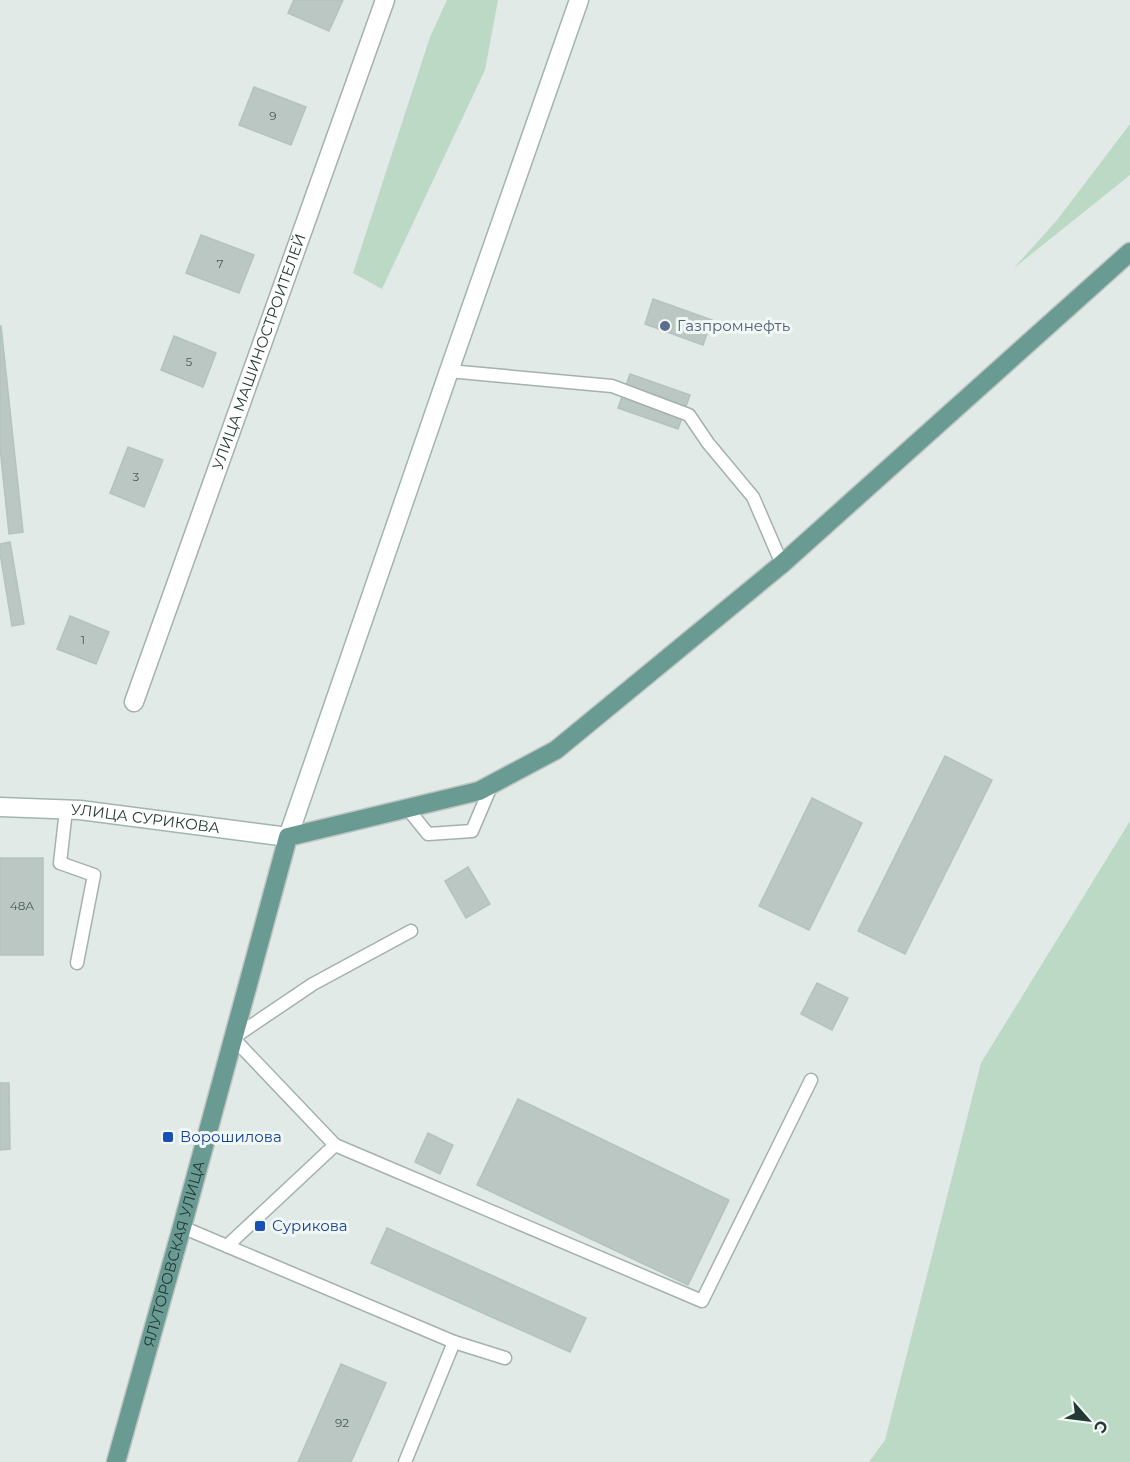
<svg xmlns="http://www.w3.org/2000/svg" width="1130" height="1462" font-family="Montserrat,sans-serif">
<rect width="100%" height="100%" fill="#e1eae7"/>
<!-- green -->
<g fill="#bcd9c6">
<path d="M 447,0 L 498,0 L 485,70 L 382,289 L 353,273 L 430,37 Z"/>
<path d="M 1130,124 L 1130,175 L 1014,268 L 1057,220 Z"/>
<path d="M 1130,821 L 1130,1462 L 869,1462 L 885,1440 L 981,1063 Z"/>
</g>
<!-- building -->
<g fill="#bac7c3" stroke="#b4c3be" stroke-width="1.5">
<path d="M 294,0 L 343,0 L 329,31 L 288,13 Z"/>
<path d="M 254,87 L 306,107 L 291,145 L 239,125 Z"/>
<path d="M 201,235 L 254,255 L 239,293 L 186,273 Z"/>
<path d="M 653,299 L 712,320 L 703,345 L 645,324 Z"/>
<path d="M 0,326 L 1,326 L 23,532 L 9,534 L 0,447 Z"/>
<path d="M 174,336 L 216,353 L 203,387 L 161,370 Z"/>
<path d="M 630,374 L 690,395 L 678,429 L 618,408 Z"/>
<path d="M 128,447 L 163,460 L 144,507 L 110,493 Z"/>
<path d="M 10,542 L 24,624 L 12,626 L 0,553 L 0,544 Z"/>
<path d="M 70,616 L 109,632 L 96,664 L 57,649 Z"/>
<path d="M 945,756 L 992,780 L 905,954 L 858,931 Z"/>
<path d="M 812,798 L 862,823 L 809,930 L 759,906 Z"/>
<rect x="0" y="858" width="43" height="97"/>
<path d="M 468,867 L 490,904 L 466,918 L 445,881 Z"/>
<path d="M 817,983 L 848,998 L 832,1030 L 801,1014 Z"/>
<path d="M 0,1083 L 9,1083 L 10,1149 L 0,1150 Z"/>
<path d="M 518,1099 L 729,1200 L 688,1285 L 477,1185 Z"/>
<path d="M 428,1133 L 453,1145 L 440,1174 L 415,1162 Z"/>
<path d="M 387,1228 L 586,1318 L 570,1352 L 371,1263 Z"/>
<path d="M 341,1364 L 386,1383 L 351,1462 L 298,1462 Z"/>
</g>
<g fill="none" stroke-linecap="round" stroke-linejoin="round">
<defs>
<g id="lane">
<path d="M 449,371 L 612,386 L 689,415 L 708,443 L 753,497 L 782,564"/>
<path d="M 407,808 L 428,834 L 472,831 L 492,784"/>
<path d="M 66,810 L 60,863 L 94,875 L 77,963"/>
<path d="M 335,1145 L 233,1038 L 313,984 L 411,931"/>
<path d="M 182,1227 L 454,1342 L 405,1462"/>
<path d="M 227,1246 L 335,1145 L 702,1301 L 811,1080"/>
<path d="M 454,1342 L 505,1358"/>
</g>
<g id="street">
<path id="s1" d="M 134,702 L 385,0"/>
</g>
<g id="secondary">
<path id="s2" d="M 0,807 L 80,810 L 288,837 L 449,371 L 579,0"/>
</g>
<g id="primary">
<path id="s3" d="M 116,1462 L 182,1227 L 288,837 L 479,791 L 556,750 L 782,564 L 1130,252"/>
</g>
</defs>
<!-- lane casing -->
<use href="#lane" stroke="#a4b1ae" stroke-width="15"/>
<!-- street casing -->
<use href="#street" stroke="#a4b1ae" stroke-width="21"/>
<!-- secondary casing -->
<use href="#secondary" stroke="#a1b5af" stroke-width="21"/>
<!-- primary casing -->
<use href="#primary" stroke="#bdc4c2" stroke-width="21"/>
<!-- lane -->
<use href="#lane" stroke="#fff" stroke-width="12"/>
<!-- street -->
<use href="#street" stroke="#fff" stroke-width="18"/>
<!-- secondary -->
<use href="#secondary" stroke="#fff" stroke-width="18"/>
<!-- primary -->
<use href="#primary" stroke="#699b93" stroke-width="18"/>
</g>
<!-- markers -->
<circle fill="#5c6f8a" stroke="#f1f7f4" stroke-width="2" cx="665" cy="326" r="6"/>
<g fill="#1a4fb4" stroke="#f1f7f4" stroke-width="2">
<rect x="162" y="1131" width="12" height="12" rx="3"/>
<rect x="254" y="1220" width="12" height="12" rx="3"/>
</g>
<g text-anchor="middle" stroke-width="6" stroke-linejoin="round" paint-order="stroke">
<!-- number labels -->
<g font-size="12" fill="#495c58">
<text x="273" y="120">9</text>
<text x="220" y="268">7</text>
<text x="189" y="366">5</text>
<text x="136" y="481">3</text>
<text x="83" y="644">1</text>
<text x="22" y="910">48А</text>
<text x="342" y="1427">92</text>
</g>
<!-- service labels -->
<g font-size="15" fill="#4e5e75" stroke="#f1f7f4" text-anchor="start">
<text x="677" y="331">Газпромнефть</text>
</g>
<!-- street labels -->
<g font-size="15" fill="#233935" stroke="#f1f7f4">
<text dy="5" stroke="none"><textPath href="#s1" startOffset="372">УЛИЦА МАШИНОСТРОИТЕЛЕЙ</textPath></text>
<text dy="5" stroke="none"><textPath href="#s2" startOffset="146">УЛИЦА СУРИКОВА</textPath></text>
<text dy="5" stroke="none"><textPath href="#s3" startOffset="216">ЯЛУТОРОВСКАЯ УЛИЦА</textPath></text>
</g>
<!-- transit labels -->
<g font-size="15" fill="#164399" stroke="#f1f7f4" text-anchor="start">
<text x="180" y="1142">Ворошилова</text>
<text x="272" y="1231">Сурикова</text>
</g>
</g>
<!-- north arrow -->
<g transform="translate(1088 1420) rotate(118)" stroke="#f1f7f4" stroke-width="4.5" paint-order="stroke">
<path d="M0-4.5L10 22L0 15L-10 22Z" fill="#233935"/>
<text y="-9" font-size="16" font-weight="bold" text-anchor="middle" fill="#233935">С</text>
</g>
</svg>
